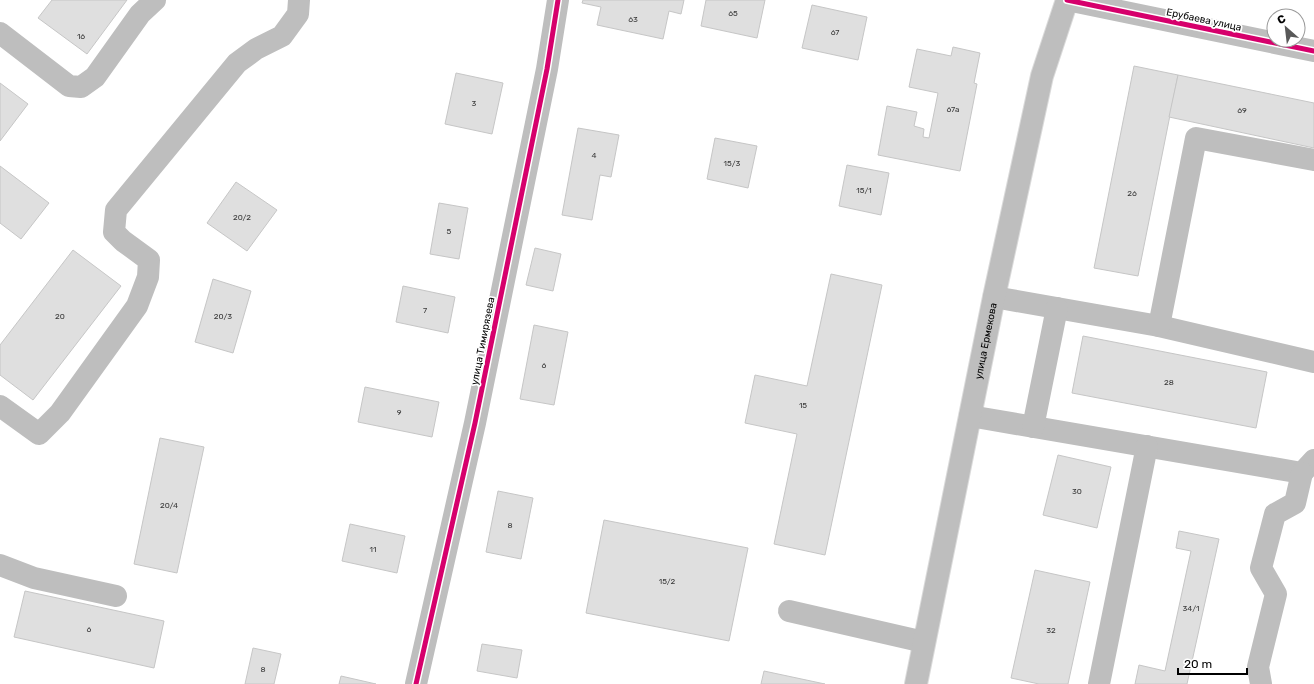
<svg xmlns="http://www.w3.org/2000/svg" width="1314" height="684" font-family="Rubik,sans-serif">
<rect width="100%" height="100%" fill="#fff"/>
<!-- building -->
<g fill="#dfdfdf" stroke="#c6c6c6">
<path d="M 52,0 L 127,0 L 87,54 L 38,18 Z"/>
<path d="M 583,0 L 684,0 L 681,14 L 669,11 L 663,39 L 597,25 L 601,7 L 582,3 Z"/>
<path d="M 706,0 L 765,0 L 757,38 L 701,26 Z"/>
<path d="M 812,5 L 867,17 L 858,60 L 802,48 Z"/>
<path d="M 953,47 L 980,53 L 974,83 L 977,84 L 960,171 L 878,155 L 887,106 L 917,112 L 914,126 L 924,129 L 923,137 L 929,138 L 938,93 L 909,87 L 917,49 L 951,56 Z"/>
<path d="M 1134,66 L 1178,75 L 1138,276 L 1094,268 Z"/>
<path d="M 456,73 L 503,83 L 492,134 L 445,124 Z"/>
<path d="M 1178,75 L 1314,103 L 1314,148 L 1169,117 Z"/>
<path d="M 0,83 L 28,104 L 0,141 Z"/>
<path d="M 578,128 L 619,135 L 611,177 L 600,175 L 592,220 L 562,215 Z"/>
<path d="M 715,138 L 757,146 L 748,188 L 707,179 Z"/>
<path d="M 847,165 L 889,173 L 881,215 L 839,206 Z"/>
<path d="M 0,166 L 49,203 L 21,239 L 0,223 Z"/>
<path d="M 236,182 L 277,210 L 247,251 L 207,223 Z"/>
<path d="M 439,203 L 468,208 L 459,259 L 430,254 Z"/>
<path d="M 535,248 L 561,254 L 553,291 L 526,285 Z"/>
<path d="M 73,250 L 121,286 L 33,400 L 0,375 L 0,345 Z"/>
<path d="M 831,274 L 882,285 L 825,555 L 774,544 L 797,434 L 745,423 L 755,375 L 807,386 Z"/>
<path d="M 213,279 L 251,291 L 233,353 L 195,342 Z"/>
<path d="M 403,286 L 455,297 L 448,333 L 396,322 Z"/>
<path d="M 534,325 L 568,332 L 554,405 L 520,399 Z"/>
<path d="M 1083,336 L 1267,372 L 1256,428 L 1072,393 Z"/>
<path d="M 365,387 L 439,402 L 432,437 L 358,422 Z"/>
<path d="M 160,438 L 204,447 L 177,573 L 134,564 Z"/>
<path d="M 1058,455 L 1111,467 L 1097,528 L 1043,515 Z"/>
<path d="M 498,491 L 533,498 L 521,559 L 486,552 Z"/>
<path d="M 604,520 L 748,548 L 729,641 L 586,613 Z"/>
<path d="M 350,524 L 405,536 L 397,573 L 342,561 Z"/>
<path d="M 1179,531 L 1219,539 L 1187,684 L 1135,684 L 1139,665 L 1165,671 L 1191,551 L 1176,548 Z"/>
<path d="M 1035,570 L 1090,582 L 1068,684 L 1039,684 L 1011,678 Z"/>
<path d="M 25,591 L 164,621 L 154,668 L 14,637 Z"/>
<path d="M 482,644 L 522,650 L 517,678 L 477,671 Z"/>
<path d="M 253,648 L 281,654 L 274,684 L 245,684 Z"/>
<path d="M 764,671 L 825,684 L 761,684 Z"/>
<path d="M 341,676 L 376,684 L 339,684 Z"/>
</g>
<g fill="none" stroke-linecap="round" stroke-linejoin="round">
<defs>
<g id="major">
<path id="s1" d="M 916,684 L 994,297 L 1042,76 L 1067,0"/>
</g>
</defs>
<!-- major casing -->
<use href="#major" stroke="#dbdbdb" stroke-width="24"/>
<!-- minor -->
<g stroke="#bebebe" stroke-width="22">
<path d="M 1067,0 L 1314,51"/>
<path d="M 0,33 L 69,86 L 81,87 L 95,77 L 140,14 L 155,0"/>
<path d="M 994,297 L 1159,326 L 1314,362"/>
<path d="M 1159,326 L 1196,138 L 1314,160"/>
<path d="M 0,406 L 39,434 L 60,413 L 137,306 L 148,277 L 149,260 L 123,241 L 114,232 L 116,210 L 237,63 L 256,49 L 282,36 L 298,14 L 299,0"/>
<path d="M 970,416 L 1302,473 L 1314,460"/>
<path d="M 1033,427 L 1057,308"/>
<path d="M 0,565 L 34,578 L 116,596"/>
<path d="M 789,611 L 924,642"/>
<path d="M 416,684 L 475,423 L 547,69 L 558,0"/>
<path d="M 1099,684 L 1147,446"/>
<path d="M 1261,684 L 1258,667 L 1276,594 L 1261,568 L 1275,514 L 1295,503 L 1302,473"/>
</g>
<!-- major -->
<use href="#major" stroke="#bebebe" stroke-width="22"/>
<defs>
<g id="cycleway">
<path d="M 1067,0 L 1314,51"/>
<path d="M 416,684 L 475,423 L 547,69 L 558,0"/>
</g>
</defs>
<!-- cycleway casing -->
<use href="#cycleway" stroke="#fff" stroke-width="8"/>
<!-- cycleway -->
<use href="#cycleway" stroke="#d6006c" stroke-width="5"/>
</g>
<g text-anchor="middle" stroke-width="3.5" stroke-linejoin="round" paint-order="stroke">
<!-- number labels -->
<g font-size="8" fill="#383838">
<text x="733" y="16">65</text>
<text x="633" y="22">63</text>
<text x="835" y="35">67</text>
<text x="81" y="39">16</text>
<text x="474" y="106">3</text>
<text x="953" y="112">67а</text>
<text x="1242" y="113">69</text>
<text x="594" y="158">4</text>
<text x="732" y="166">15/3</text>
<text x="864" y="193">15/1</text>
<text x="1132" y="196">26</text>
<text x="242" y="220">20/2</text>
<text x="449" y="234">5</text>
<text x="425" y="313">7</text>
<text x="60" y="319">20</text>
<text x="223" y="319">20/3</text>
<text x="544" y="368">6</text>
<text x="1169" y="385">28</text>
<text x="803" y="408">15</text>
<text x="399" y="415">9</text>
<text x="1077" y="494">30</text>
<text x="169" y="508">20/4</text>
<text x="510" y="528">8</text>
<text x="373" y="552">11</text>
<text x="667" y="584">15/2</text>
<text x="1191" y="611">34/1</text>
<text x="89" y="632">6</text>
<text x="1051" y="633">32</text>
<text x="263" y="672">8</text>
</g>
<!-- street labels -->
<g font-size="10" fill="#000" stroke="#fff">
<text transform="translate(1204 19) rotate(12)" y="4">Ерубаева улица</text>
<text transform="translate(482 341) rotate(-79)" y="4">улица Тимирязева</text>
<text dy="4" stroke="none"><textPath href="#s1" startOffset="350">улица Ермекова</textPath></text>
</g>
</g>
<!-- north arrow -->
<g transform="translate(1286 28) rotate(332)"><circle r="19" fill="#ffffff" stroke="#999999"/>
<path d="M0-3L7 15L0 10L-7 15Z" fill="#595959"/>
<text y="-6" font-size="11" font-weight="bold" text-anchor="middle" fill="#000000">С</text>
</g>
<!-- scale -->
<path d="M1178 668v6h69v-6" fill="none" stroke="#000000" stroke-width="2"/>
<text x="1184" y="668" font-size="12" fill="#000000" stroke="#ffffff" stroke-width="3" paint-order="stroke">20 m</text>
</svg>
